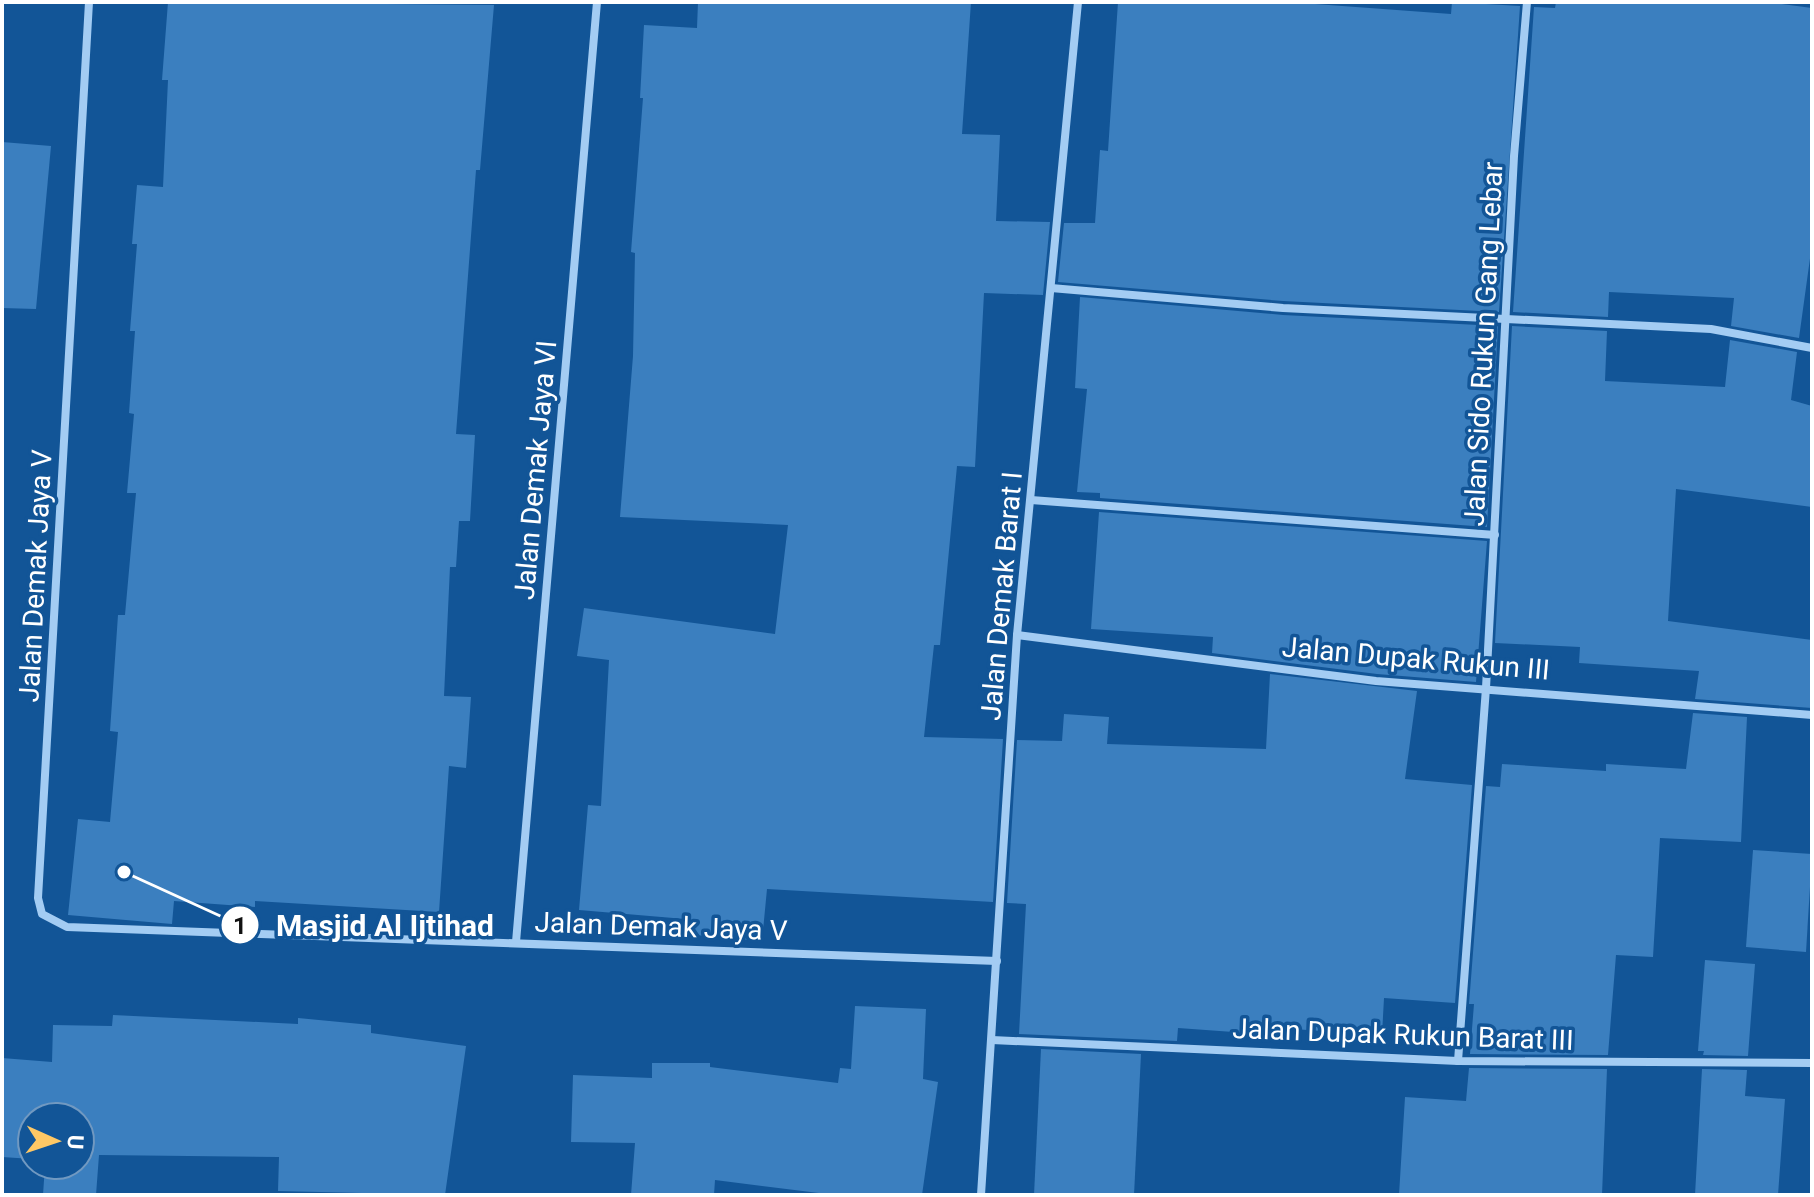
<svg xmlns="http://www.w3.org/2000/svg" width="1814" height="1197" font-family="Roboto,sans-serif">
<rect width="100%" height="100%" fill="#125597"/>
<!-- building -->
<g fill="#3b7fbf">
<path d="M 168,2 L 494,5 L 480,170 L 476,170 L 456,434 L 475,435 L 470,521 L 459,521 L 456,567 L 450,567 L 444,696 L 471,697 L 466,768 L 449,766 L 439,912 L 255,901 L 255,907 L 174,901 L 172,924 L 68,915 L 78,819 L 110,822 L 118,732 L 110,731 L 118,615 L 125,615 L 136,493 L 127,493 L 134,414 L 129,413 L 135,331 L 130,331 L 137,244 L 132,244 L 137,185 L 163,187 L 168,80 L 162,80 Z"/>
<path d="M 698,2 L 971,2 L 962,134 L 1000,135 L 996,221 L 1050,222 L 1043,295 L 984,293 L 975,467 L 957,466 L 940,645 L 934,645 L 924,737 L 1003,739 L 993,902 L 767,889 L 762,941 L 684,934 L 685,919 L 579,910 L 588,805 L 601,806 L 609,660 L 577,656 L 584,608 L 775,634 L 788,525 L 620,517 L 633,356 L 635,253 L 631,252 L 643,98 L 640,98 L 644,25 L 697,28 Z"/>
<path d="M 1118,2 L 1288,2 L 1451,14 L 1452,2 L 1520,6 L 1499,312 L 1283,301 L 1058,282 L 1064,223 L 1095,223 L 1100,150 L 1108,151 Z"/>
<path d="M 1556,2 L 1767,2 L 1812,8 L 1812,244 L 1799,338 L 1731,326 L 1734,298 L 1609,292 L 1608,317 L 1513,312 L 1534,7 L 1555,8 Z"/>
<path d="M 2,142 L 51,146 L 36,309 L 2,308 Z"/>
<path d="M 1080,297 L 1283,315 L 1498,326 L 1487,527 L 1100,498 L 1100,493 L 1077,492 L 1087,389 L 1075,388 Z"/>
<path d="M 1512,326 L 1607,331 L 1605,381 L 1725,387 L 1730,340 L 1797,352 L 1791,400 L 1812,406 L 1812,507 L 1676,489 L 1668,621 L 1812,640 L 1812,708 L 1695,699 L 1699,671 L 1579,663 L 1580,647 L 1495,643 Z"/>
<path d="M 1099,512 L 1487,541 L 1476,682 L 1377,674 L 1212,653 L 1213,637 L 1091,629 Z"/>
<path d="M 1270,674 L 1417,691 L 1405,779 L 1472,785 L 1455,1003 L 1384,998 L 1382,1035 L 1262,1027 L 1261,1034 L 1178,1028 L 1177,1041 L 1019,1034 L 1026,904 L 1007,903 L 1017,740 L 1062,741 L 1064,714 L 1109,717 L 1107,744 L 1266,749 Z"/>
<path d="M 1693,713 L 1747,717 L 1741,842 L 1660,838 L 1653,957 L 1616,955 L 1608,1055 L 1470,1054 L 1474,1004 L 1469,1004 L 1486,786 L 1500,787 L 1502,764 L 1606,771 L 1606,764 L 1686,769 Z"/>
<path d="M 1753,850 L 1812,854 L 1806,952 L 1746,947 Z"/>
<path d="M 1705,960 L 1755,964 L 1748,1056 L 1703,1055 L 1704,1051 L 1698,1051 Z"/>
<path d="M 855,1006 L 926,1009 L 923,1079 L 938,1082 L 922,1195 L 835,1195 L 715,1180 L 714,1195 L 631,1195 L 635,1143 L 571,1142 L 573,1075 L 652,1078 L 652,1063 L 710,1063 L 710,1067 L 838,1083 L 840,1068 L 851,1069 Z"/>
<path d="M 113,1015 L 298,1024 L 298,1018 L 371,1025 L 371,1033 L 466,1046 L 445,1195 L 278,1191 L 279,1157 L 99,1155 L 96,1195 L 43,1195 L 45,1165 L 80,1165 L 80,1117 L 32,1117 L 32,1159 L 2,1157 L 2,1058 L 52,1062 L 53,1025 L 112,1026 Z"/>
<path d="M 1041,1049 L 1141,1054 L 1134,1195 L 1034,1195 Z"/>
<path d="M 1469,1068 L 1607,1069 L 1602,1195 L 1399,1195 L 1405,1097 L 1466,1101 Z"/>
<path d="M 1702,1069 L 1747,1070 L 1745,1096 L 1785,1099 L 1778,1195 L 1695,1195 Z"/>
</g>
<g fill="none" stroke-linecap="round" stroke-linejoin="round">
<!-- street -->
<g stroke="#a3ccf3" stroke-width="8">
<path d="M 89,2 L 38,898 L 42,914 L 67,927 L 997,961"/>
<path d="M 1051,288 L 1283,308 L 1711,329 L 1812,348"/>
<path d="M 1031,500 L 1495,535"/>
<path d="M 1017,635 L 1376,681 L 1812,715"/>
<path d="M 516,942 L 597,2"/>
<path d="M 992,1040 L 1458,1061 L 1812,1063"/>
<path d="M 1458,1061 L 1486,688 L 1514,156 L 1527,2"/>
<path d="M 981,1195 L 1017,635 L 1078,2"/>
</g>
</g>
<g text-anchor="middle" stroke-width="7" stroke-linejoin="round" paint-order="stroke">
<!-- street labels -->
<g font-size="28" fill="#fff" stroke="#125597">
<text transform="translate(1483 344) rotate(-87)" y="10">Jalan Sido Rukun Gang Lebar</text>
<text transform="translate(535 470) rotate(-85)" y="10">Jalan Demak Jaya VI</text>
<text transform="translate(35 576) rotate(-87)" y="10">Jalan Demak Jaya V</text>
<text transform="translate(1001 596) rotate(-85)" y="10">Jalan Demak Barat I</text>
<text transform="translate(1416 658) rotate(5)" y="10">Jalan Dupak Rukun III</text>
<text transform="translate(661 926) rotate(2)" y="10">Jalan Demak Jaya V</text>
<text transform="translate(1403 1034) rotate(2)" y="10">Jalan Dupak Rukun Barat III</text>
</g>
</g>
<!-- callouts -->
<path fill="none" stroke="#fff" stroke-width="3" d="M124 872L240 925"/>
<g fill="#fff" stroke="#125597" stroke-width="3">
<circle cx="124" cy="872" r="8"/>
<circle cx="240" cy="925" r="20"/>
</g>
<g font-size="24" text-anchor="middle" font-weight="bold" fill="#111">
<text x="240" y="934">1</text>
</g>
<g font-size="30" text-anchor="middle" font-weight="bold" fill="#fff" stroke="#125597" stroke-width="7" stroke-linejoin="round" paint-order="stroke">
<text x="385" y="936">Masjid Al Ijtihad</text>
</g>
<!-- border -->
<rect width="1814" height="1197" fill="none" stroke="#ffffff" stroke-width="8"/>
<!-- north arrow -->
<g transform="translate(56 1141) rotate(93)"><circle r="38" fill="#125597" stroke="#7199c1" stroke-width="2"/>
<path d="M0-6L14 30L0 20L-14 30Z" fill="#ffc865"/>
<text y="-12" font-size="22" font-weight="bold" text-anchor="middle" fill="#ffffff">U</text>
</g>
</svg>
